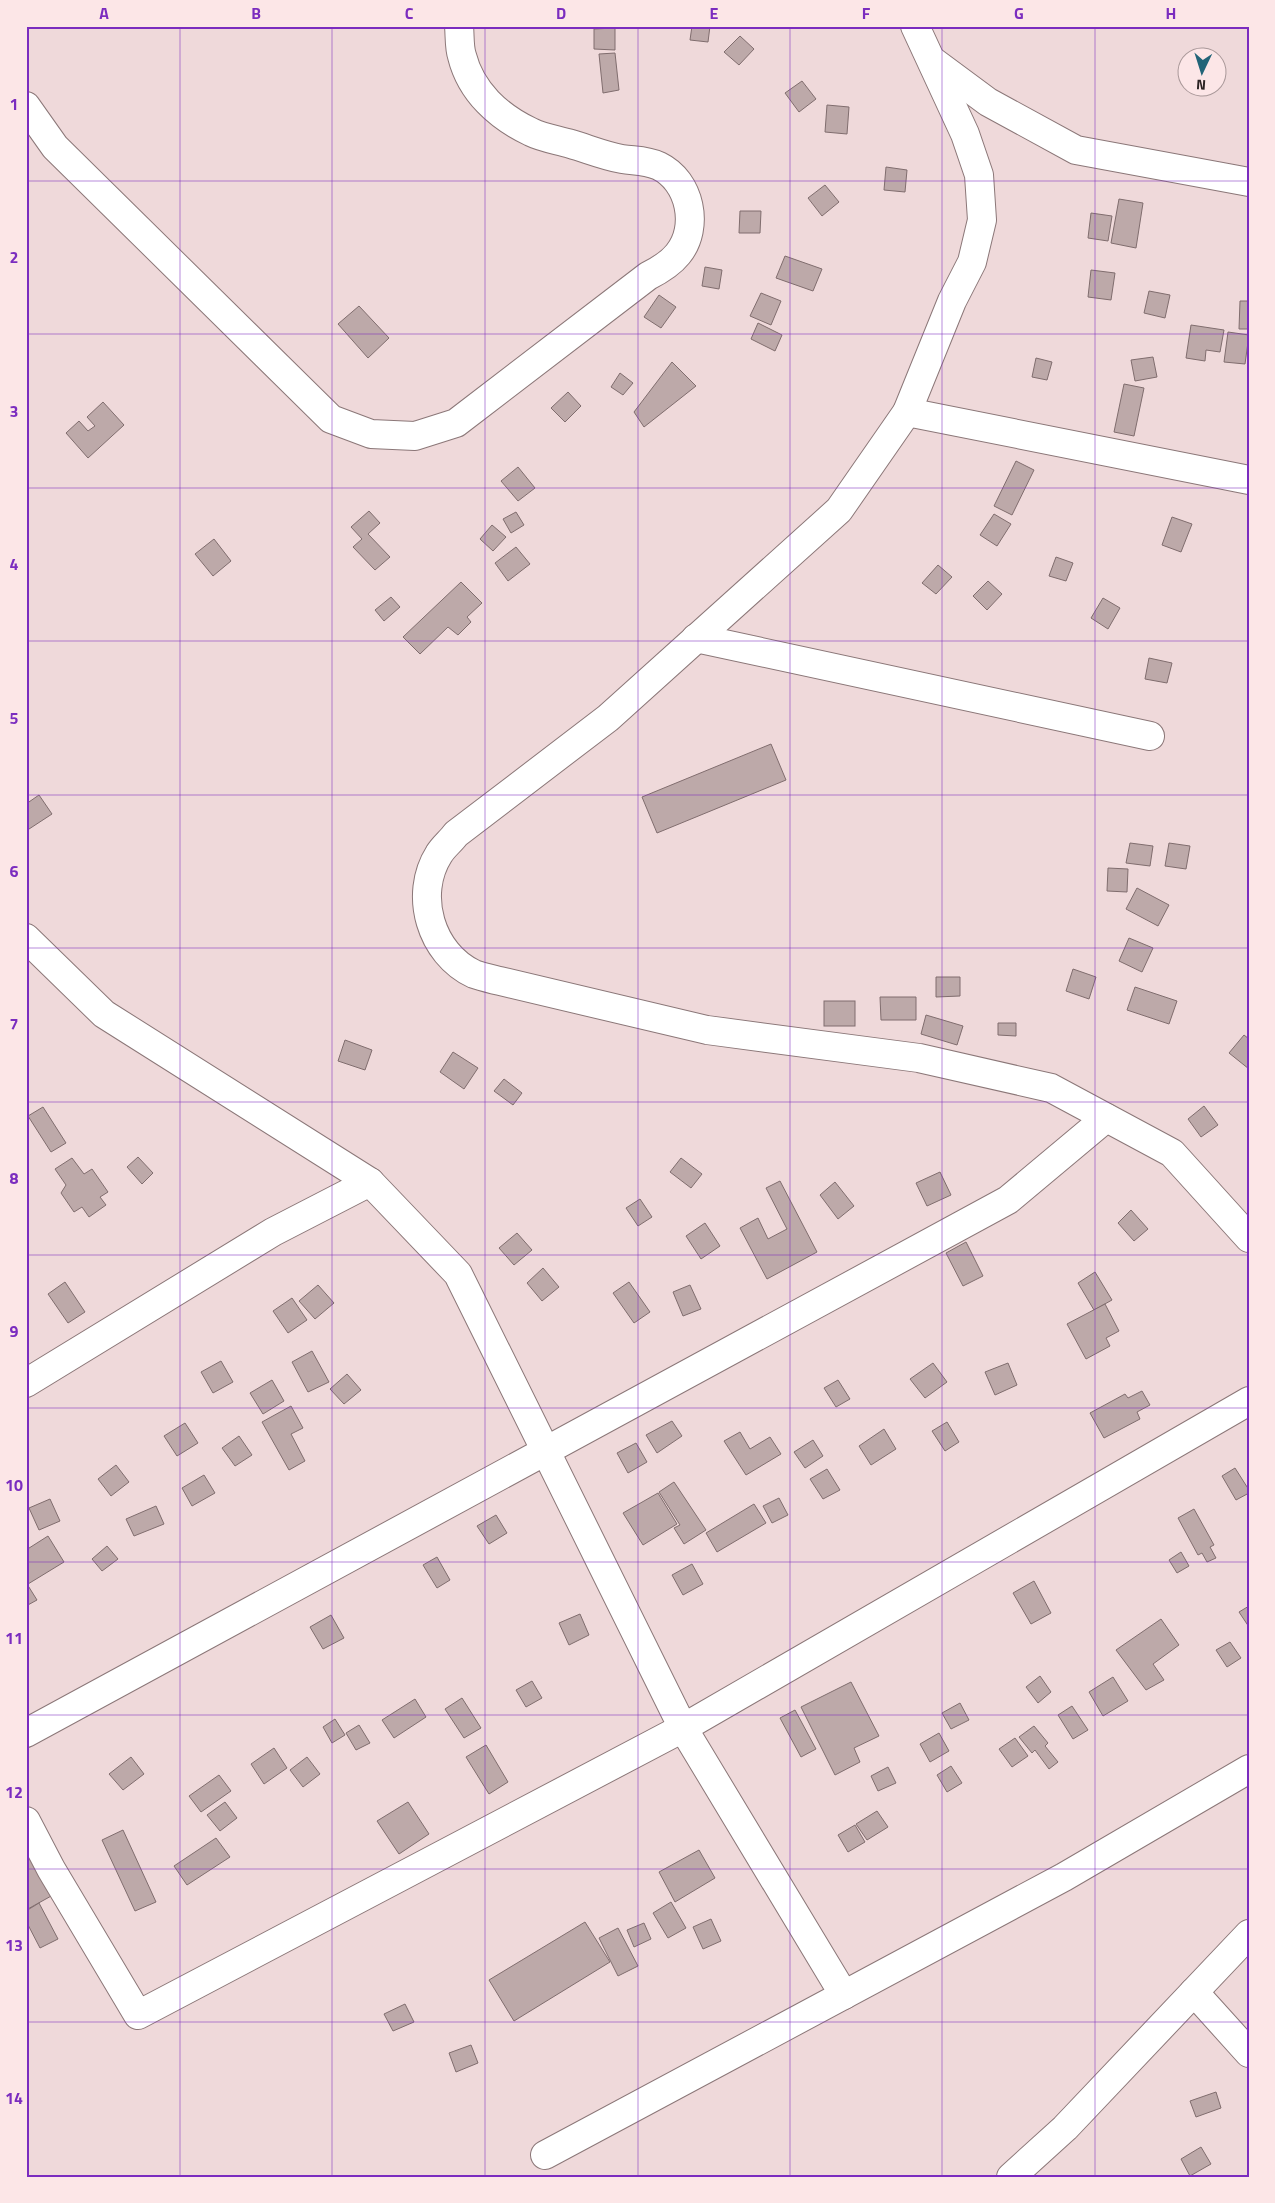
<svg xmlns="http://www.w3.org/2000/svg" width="1275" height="2203" font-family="'Titillium Web',sans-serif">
<rect width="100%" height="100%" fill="#efd9da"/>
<!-- building -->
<g fill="#bda9a9" stroke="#806d6e">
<path d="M 692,26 L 710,26 L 708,42 L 690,40 Z"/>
<path d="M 615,28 L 615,50 L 594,49 L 594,29 Z"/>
<path d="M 740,36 L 754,49 L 739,65 L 724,52 Z"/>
<path d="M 615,53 L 619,90 L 603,93 L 599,54 Z"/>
<path d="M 802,81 L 816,99 L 799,112 L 785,93 Z"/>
<path d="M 827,105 L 849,107 L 847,134 L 825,132 Z"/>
<path d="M 886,167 L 907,170 L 905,192 L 884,190 Z"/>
<path d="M 825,185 L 839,202 L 822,216 L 808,198 Z"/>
<path d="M 1119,199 L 1143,203 L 1136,248 L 1111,243 Z"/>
<path d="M 740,211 L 761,211 L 760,233 L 739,233 Z"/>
<path d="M 1091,213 L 1112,216 L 1108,241 L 1088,238 Z"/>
<path d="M 785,256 L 822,269 L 813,291 L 776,278 Z"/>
<path d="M 705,267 L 722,270 L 719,289 L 702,286 Z"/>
<path d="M 1091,270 L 1115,273 L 1111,300 L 1088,297 Z"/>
<path d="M 1149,291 L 1170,295 L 1165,318 L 1144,313 Z"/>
<path d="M 761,293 L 781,301 L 771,325 L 750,316 Z"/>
<path d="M 659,295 L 676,307 L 661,328 L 644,317 Z"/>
<path d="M 1240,301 L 1249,301 L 1249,329 L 1239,329 Z"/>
<path d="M 359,306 L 389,338 L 368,358 L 338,324 Z"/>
<path d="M 758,323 L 782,335 L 775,351 L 751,339 Z"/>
<path d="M 1191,325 L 1224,330 L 1220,352 L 1206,350 L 1205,361 L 1186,358 Z"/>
<path d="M 1228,332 L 1249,335 L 1245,364 L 1224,362 Z"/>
<path d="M 1153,357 L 1157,377 L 1135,381 L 1131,360 Z"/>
<path d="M 1036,358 L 1052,362 L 1047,380 L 1032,377 Z"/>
<path d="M 672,362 L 696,386 L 644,427 L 634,412 Z"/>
<path d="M 620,373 L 633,383 L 623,395 L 611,387 Z"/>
<path d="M 1124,384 L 1144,388 L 1134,436 L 1114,432 Z"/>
<path d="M 568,392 L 581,406 L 565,422 L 551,408 Z"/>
<path d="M 103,402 L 124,425 L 88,458 L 66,433 L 79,421 L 88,431 L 95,426 L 87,417 Z"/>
<path d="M 1016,461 L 1034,470 L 1012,515 L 994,506 Z"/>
<path d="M 518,467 L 535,488 L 518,501 L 501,481 Z"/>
<path d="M 369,511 L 380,523 L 368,534 L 390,557 L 375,570 L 353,547 L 362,539 L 351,527 Z"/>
<path d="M 516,512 L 524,525 L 511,533 L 503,519 Z"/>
<path d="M 994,514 L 1011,524 L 997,546 L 980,535 Z"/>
<path d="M 1172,517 L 1192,524 L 1181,552 L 1162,545 Z"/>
<path d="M 492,525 L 506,537 L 493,551 L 480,539 Z"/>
<path d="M 214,539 L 231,561 L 213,576 L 195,554 Z"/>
<path d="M 516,547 L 530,564 L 508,581 L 495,563 Z"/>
<path d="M 1056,557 L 1073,563 L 1066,581 L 1049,576 Z"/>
<path d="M 938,565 L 952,577 L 936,594 L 922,583 Z"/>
<path d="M 988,581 L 1002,594 L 987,610 L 973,596 Z"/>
<path d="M 461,582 L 482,603 L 467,617 L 471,622 L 458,635 L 448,627 L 420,654 L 403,637 Z"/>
<path d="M 391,597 L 400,607 L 384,621 L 375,610 Z"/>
<path d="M 1103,598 L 1120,608 L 1108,629 L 1091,618 Z"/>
<path d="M 1149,658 L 1172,663 L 1167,683 L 1145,679 Z"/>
<path d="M 771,744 L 786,780 L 657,833 L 642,797 Z"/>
<path d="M 39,795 L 52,814 L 26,831 L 26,804 Z"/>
<path d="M 1130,843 L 1153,846 L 1150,866 L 1126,863 Z"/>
<path d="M 1169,843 L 1190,846 L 1186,869 L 1165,866 Z"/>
<path d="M 1108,868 L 1128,869 L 1127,892 L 1107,891 Z"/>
<path d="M 1137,888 L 1169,905 L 1158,926 L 1126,909 Z"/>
<path d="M 1129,938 L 1153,948 L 1142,972 L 1119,961 Z"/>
<path d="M 1073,969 L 1096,977 L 1089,999 L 1066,991 Z"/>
<path d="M 936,977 L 960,977 L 960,996 L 936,997 Z"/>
<path d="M 1135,987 L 1177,1001 L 1169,1024 L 1127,1010 Z"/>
<path d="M 880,997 L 916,997 L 916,1020 L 881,1020 Z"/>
<rect x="824" y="1001" width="31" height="25"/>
<path d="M 926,1015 L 963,1026 L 957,1045 L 921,1034 Z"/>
<path d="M 998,1023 L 1016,1023 L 1016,1036 L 998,1035 Z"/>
<path d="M 1244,1035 L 1249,1039 L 1249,1069 L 1229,1053 Z"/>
<path d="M 345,1040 L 372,1050 L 365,1070 L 338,1061 Z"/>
<path d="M 453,1052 L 478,1068 L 464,1089 L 440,1072 Z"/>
<path d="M 504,1079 L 522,1093 L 513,1105 L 494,1091 Z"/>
<path d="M 1204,1106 L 1218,1125 L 1201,1137 L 1188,1119 Z"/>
<path d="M 43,1107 L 66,1143 L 51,1152 L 28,1116 Z"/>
<path d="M 138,1157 L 153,1173 L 142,1184 L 127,1167 Z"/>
<path d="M 72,1158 L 84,1174 L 92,1169 L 108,1192 L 100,1197 L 106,1205 L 89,1217 L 82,1207 L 74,1212 L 61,1193 L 66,1185 L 55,1169 Z"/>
<path d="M 681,1158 L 702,1174 L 691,1188 L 670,1172 Z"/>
<path d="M 940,1172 L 951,1195 L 927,1206 L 916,1183 Z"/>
<path d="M 780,1181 L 817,1252 L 767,1279 L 740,1228 L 758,1218 L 768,1239 L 787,1229 L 766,1188 Z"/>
<path d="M 835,1182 L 854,1206 L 838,1219 L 820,1195 Z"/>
<path d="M 640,1199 L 652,1217 L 638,1226 L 626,1208 Z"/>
<path d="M 1131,1210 L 1148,1229 L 1134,1241 L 1118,1223 Z"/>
<path d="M 705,1223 L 720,1246 L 701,1259 L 686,1236 Z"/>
<path d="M 517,1233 L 532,1250 L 514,1265 L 499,1248 Z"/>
<path d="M 966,1242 L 983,1276 L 963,1286 L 946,1253 Z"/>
<path d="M 543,1268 L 559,1287 L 542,1301 L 527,1283 Z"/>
<path d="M 1095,1272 L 1112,1300 L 1094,1310 L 1078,1283 Z"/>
<path d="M 65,1282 L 85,1312 L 68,1323 L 48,1294 Z"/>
<path d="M 629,1282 L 650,1312 L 634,1323 L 613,1293 Z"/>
<path d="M 318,1285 L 334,1303 L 315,1319 L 299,1301 Z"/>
<path d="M 690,1285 L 701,1309 L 683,1316 L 673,1292 Z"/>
<path d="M 292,1298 L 307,1320 L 288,1333 L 273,1311 Z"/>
<path d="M 1105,1304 L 1119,1331 L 1106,1338 L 1110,1346 L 1086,1359 L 1067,1324 Z"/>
<path d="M 312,1351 L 329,1382 L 308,1392 L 292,1362 Z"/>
<path d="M 221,1361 L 233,1382 L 213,1393 L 201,1372 Z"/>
<path d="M 933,1363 L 947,1382 L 925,1398 L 910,1379 Z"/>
<path d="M 1008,1363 L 1017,1385 L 995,1395 L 985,1372 Z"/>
<path d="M 347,1374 L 361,1390 L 344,1404 L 330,1389 Z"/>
<path d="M 272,1380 L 284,1401 L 263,1414 L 250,1393 Z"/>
<path d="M 838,1380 L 850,1399 L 836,1407 L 824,1388 Z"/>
<path d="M 1142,1391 L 1150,1405 L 1137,1412 L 1140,1419 L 1104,1438 L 1090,1413 L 1125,1394 L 1128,1398 Z"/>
<path d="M 291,1406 L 303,1428 L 291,1434 L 305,1461 L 289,1470 L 262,1422 Z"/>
<path d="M 672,1421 L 682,1436 L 657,1453 L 646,1435 Z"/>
<path d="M 947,1422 L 959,1442 L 945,1451 L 932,1431 Z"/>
<path d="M 185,1423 L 198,1443 L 177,1456 L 164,1436 Z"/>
<path d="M 884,1429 L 896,1449 L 871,1465 L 859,1446 Z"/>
<path d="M 740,1432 L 750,1449 L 770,1437 L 781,1454 L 746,1475 L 724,1441 Z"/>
<path d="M 239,1436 L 252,1455 L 235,1466 L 222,1448 Z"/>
<path d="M 813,1440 L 823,1456 L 805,1468 L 794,1452 Z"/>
<path d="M 636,1443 L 647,1462 L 628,1473 L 617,1453 Z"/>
<path d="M 116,1465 L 129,1482 L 111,1496 L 98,1479 Z"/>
<path d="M 1235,1468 L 1249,1490 L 1249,1493 L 1236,1500 L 1222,1476 Z"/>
<path d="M 827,1469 L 840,1490 L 823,1499 L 810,1479 Z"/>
<path d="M 204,1475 L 215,1493 L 192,1506 L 182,1488 Z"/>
<path d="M 674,1482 L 706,1530 L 684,1544 L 674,1528 L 680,1525 L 659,1492 Z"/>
<path d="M 658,1493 L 677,1524 L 643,1545 L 623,1513 Z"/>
<path d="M 779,1498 L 788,1515 L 772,1523 L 763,1506 Z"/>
<path d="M 50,1499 L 60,1521 L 39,1530 L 29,1508 Z"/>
<path d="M 754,1504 L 766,1523 L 717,1552 L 706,1533 Z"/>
<path d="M 156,1506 L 164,1524 L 134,1536 L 126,1519 Z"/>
<path d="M 1194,1509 L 1214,1545 L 1210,1547 L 1216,1558 L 1207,1562 L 1202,1553 L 1198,1555 L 1178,1518 Z"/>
<path d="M 496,1515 L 507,1533 L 489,1544 L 477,1526 Z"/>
<path d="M 48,1536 L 64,1562 L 28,1584 L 26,1581 L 26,1550 Z"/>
<path d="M 107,1546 L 118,1559 L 102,1571 L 92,1559 Z"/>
<path d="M 1181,1552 L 1189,1566 L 1177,1573 L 1169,1560 Z"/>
<path d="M 437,1557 L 450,1580 L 437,1588 L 423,1565 Z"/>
<path d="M 692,1564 L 703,1584 L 683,1595 L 672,1575 Z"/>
<path d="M 1034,1581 L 1051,1613 L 1031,1624 L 1013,1593 Z"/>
<path d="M 27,1584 L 37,1600 L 26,1606 L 26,1585 Z"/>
<path d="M 1249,1606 L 1249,1627 L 1239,1612 Z"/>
<path d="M 580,1614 L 589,1635 L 569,1645 L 559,1623 Z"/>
<path d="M 331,1615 L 344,1638 L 323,1649 L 310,1627 Z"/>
<path d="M 1161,1619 L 1179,1645 L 1153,1664 L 1164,1680 L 1146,1690 L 1116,1650 Z"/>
<path d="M 1230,1642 L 1241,1658 L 1227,1667 L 1216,1650 Z"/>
<path d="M 1040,1676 L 1051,1692 L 1038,1703 L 1026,1687 Z"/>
<path d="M 1113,1677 L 1128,1701 L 1103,1716 L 1089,1692 Z"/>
<path d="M 532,1681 L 542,1698 L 526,1707 L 516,1690 Z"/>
<path d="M 851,1682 L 879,1736 L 854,1748 L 860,1762 L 835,1775 L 801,1707 Z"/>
<path d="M 462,1698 L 481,1728 L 464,1738 L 445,1709 Z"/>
<path d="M 415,1699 L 426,1717 L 394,1738 L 382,1720 Z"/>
<path d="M 960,1703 L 969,1720 L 951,1729 L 942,1713 Z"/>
<path d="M 1072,1706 L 1088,1730 L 1073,1739 L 1058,1715 Z"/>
<path d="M 795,1710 L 816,1749 L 801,1757 L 780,1718 Z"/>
<path d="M 335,1719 L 345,1735 L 332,1743 L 323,1727 Z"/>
<path d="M 359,1725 L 370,1743 L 356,1750 L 346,1733 Z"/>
<path d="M 1034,1726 L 1048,1743 L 1045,1746 L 1058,1762 L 1049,1769 L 1035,1750 L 1032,1753 L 1019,1737 Z"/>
<path d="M 939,1733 L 949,1751 L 930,1762 L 920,1744 Z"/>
<path d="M 1015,1738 L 1028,1756 L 1012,1767 L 999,1749 Z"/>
<path d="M 486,1745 L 508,1782 L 489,1794 L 466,1757 Z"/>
<path d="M 274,1748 L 287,1768 L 264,1784 L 251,1764 Z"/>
<path d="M 131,1757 L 144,1774 L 123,1790 L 109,1774 Z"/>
<path d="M 307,1757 L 320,1774 L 303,1787 L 290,1770 Z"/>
<path d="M 951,1766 L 962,1783 L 947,1792 L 937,1775 Z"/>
<path d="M 888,1767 L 896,1783 L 878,1791 L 871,1776 Z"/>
<path d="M 219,1775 L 231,1791 L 201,1812 L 189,1796 Z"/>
<path d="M 225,1802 L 237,1818 L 220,1831 L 207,1815 Z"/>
<path d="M 408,1802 L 429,1834 L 399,1854 L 377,1821 Z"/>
<path d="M 877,1811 L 888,1827 L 867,1840 L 856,1824 Z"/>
<path d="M 855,1825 L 865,1842 L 848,1852 L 838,1835 Z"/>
<path d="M 123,1830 L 156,1902 L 135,1911 L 102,1840 Z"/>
<path d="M 216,1838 L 230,1857 L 187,1885 L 174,1866 Z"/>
<path d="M 26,1847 L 53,1895 L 26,1910 Z"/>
<path d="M 699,1850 L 715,1878 L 675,1902 L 659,1872 Z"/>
<path d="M 671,1902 L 686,1928 L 668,1938 L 653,1913 Z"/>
<path d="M 39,1903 L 58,1939 L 40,1948 L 26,1921 L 26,1911 Z"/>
<path d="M 711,1919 L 721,1941 L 703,1949 L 693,1927 Z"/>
<path d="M 585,1922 L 610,1962 L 514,2021 L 489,1980 Z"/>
<path d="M 644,1923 L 651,1939 L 634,1947 L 627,1930 Z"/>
<path d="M 618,1928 L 638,1966 L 618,1976 L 599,1938 Z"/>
<path d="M 405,2004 L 414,2022 L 393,2031 L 384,2014 Z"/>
<path d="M 471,2045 L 478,2063 L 456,2072 L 449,2053 Z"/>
<path d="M 1216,2092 L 1221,2108 L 1196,2117 L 1190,2101 Z"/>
<path d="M 1201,2147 L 1211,2164 L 1190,2176 L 1181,2159 Z"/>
</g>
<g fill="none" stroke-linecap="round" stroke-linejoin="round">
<defs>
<g id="minor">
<path d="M 915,26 L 965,134 L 979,175 L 982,220 L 972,262 L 952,301 L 907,412 L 839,510 L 608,718 L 456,834 C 451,841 443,847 439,854 C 413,895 431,954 474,974 C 482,977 492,979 500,981 L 707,1030 L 919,1058 L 1051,1088 L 1172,1153 L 1249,1238"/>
<path d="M 934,62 L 988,102 L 1076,150 L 1249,182"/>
<path d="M 26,106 L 55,147 L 331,419 L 371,434 L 415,436 L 456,423 L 648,276 C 660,270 670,264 678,254 C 700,227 690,181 659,166 C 646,160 635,161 622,159 C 605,156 588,149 571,144 C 558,140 543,138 531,132 C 499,117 471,92 462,56 C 459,47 460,36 459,26"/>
<path d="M 907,412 L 1249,480"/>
<path d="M 696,638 L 1150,736"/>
<path d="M 26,938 L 104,1014 L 370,1182 L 458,1274 L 683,1728 L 844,1995"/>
<path d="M 26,1383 L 273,1232 L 370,1182"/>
<path d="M 26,1733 L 1008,1200 L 1106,1118"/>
<path d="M 26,1821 L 51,1869 L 138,2015 L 683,1728 L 1249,1401"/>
<path d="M 1194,1992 L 1249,2053"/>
<path d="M 545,2155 L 1064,1877 L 1249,1769"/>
<path d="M 1011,2177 L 1065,2128 L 1249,1934"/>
</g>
</defs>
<!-- minor casing -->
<use href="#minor" stroke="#8b7778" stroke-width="30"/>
<!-- minor -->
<use href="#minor" stroke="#fff" stroke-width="28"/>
</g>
<!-- grid -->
<path fill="none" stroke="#7b2cbf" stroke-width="1" stroke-opacity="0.55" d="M 180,26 L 180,2177M 332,26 L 332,2177M 485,26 L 485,2177M 638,26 L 638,2177M 790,26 L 790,2177M 942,26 L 942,2177M 1095,26 L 1095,2177M 26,181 L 1249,181M 26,334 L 1249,334M 26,488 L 1249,488M 26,641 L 1249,641M 26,795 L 1249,795M 26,948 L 1249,948M 26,1102 L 1249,1102M 26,1255 L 1249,1255M 26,1408 L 1249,1408M 26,1562 L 1249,1562M 26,1715 L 1249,1715M 26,1869 L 1249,1869M 26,2022 L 1249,2022"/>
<!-- border -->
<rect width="1275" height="2203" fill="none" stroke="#fce6e7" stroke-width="55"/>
<!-- north arrow -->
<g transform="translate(1202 72) rotate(184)"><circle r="24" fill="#fce6e7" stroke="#a99899"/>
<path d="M0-4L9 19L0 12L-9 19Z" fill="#226478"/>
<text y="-8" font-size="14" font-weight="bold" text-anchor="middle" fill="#2c2424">N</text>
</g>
<rect x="28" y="28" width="1220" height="2148" fill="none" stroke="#7b2cbf" stroke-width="2"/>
<g font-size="16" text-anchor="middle" font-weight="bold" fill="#7b2cbf">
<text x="104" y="19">A</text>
<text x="256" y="19">B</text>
<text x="409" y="19">C</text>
<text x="561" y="19">D</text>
<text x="714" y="19">E</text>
<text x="866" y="19">F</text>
<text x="1019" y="19">G</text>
<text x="1171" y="19">H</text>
<text x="14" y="110">1</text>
<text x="14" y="263">2</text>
<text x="14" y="417">3</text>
<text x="14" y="570">4</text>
<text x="14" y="724">5</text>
<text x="14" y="877">6</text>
<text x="14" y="1030">7</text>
<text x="14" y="1184">8</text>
<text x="14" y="1337">9</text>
<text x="14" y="1491">10</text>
<text x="14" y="1644">11</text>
<text x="14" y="1798">12</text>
<text x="14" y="1951">13</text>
<text x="14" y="2104">14</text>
</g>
</svg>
